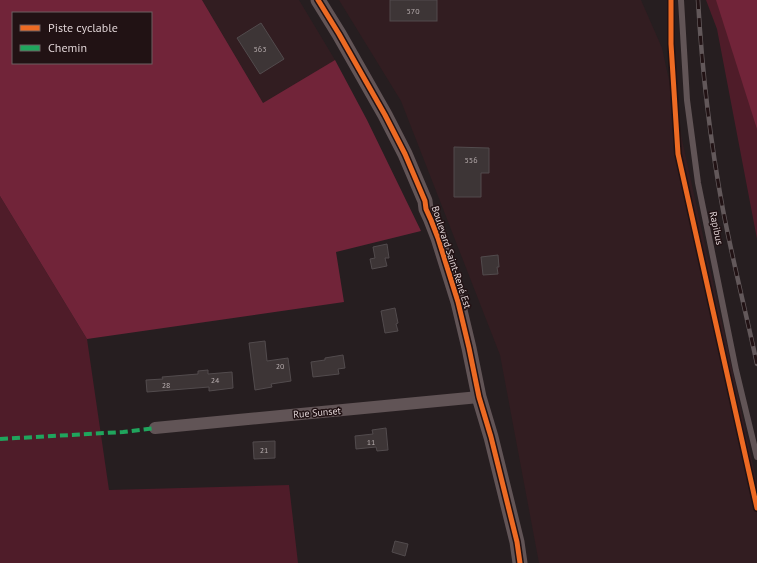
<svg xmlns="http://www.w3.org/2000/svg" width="757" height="563" font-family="'PT Sans',sans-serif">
<rect width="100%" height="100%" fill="#261e20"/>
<!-- built -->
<g fill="#321d21">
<path d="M 202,0 L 299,0 L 335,60 L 263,103 Z"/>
<path d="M 339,0 L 641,0 L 662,48 L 757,483 L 757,563 L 539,563 L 500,355 L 401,101 Z"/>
</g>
<!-- green -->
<g fill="#4f1c29">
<path d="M 706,0 L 757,0 L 757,239 L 717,29 Z"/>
<path d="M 0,196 L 87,339 L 109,490 L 289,485 L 298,563 L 0,563 Z"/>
</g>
<!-- forest -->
<g fill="#712439" fill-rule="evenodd">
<path d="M 0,0 L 202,0 L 263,103 L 335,60 L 367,120 L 421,231 L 336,252 L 344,302 L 87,339 L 0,196 ZM 13,13 L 151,13 L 151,63 L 13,63 Z"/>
<path d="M 716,0 L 757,0 L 757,129 Z"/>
</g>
<!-- building -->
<g fill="#3d3536" stroke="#524b4d">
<rect x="390" y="0" width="47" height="21"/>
<path d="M 261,23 L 284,59 L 260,74 L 237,38 Z"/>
<path d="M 454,147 L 489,148 L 489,173 L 481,173 L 481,197 L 454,197 Z"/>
<path d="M 387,244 L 389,258 L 385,258 L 387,266 L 372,269 L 370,259 L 375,258 L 373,247 Z"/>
<path d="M 498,255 L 499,267 L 497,267 L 498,274 L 483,275 L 481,257 Z"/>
<path d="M 395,308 L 398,323 L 396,324 L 398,331 L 385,333 L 381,311 Z"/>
<path d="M 265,341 L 267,361 L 288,358 L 291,381 L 271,384 L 272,387 L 255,390 L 249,343 Z"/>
<path d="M 343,355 L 345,368 L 338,369 L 339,374 L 313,377 L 311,362 L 325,360 L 325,358 Z"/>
<path d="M 208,370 L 208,374 L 232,372 L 233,388 L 209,391 L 209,387 L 147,392 L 146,380 L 163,379 L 162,377 L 198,374 L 198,371 Z"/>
<path d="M 386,428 L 388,450 L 377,451 L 376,447 L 356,449 L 355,436 L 373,434 L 372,430 Z"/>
<path d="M 275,441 L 275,458 L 254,459 L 253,442 Z"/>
<path d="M 395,541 L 408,544 L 405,556 L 392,552 Z"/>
</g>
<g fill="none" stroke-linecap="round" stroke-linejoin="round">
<!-- service -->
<path stroke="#615456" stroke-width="6" d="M 681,0 L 687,100 L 698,183 L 736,370 L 757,457"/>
<!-- minor -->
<path stroke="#615456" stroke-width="12" d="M 155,428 L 301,414 L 479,397"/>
<!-- tertiary -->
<path stroke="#615456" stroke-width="15" d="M 318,0 L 339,34 L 385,115 L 405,154 L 425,201 L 426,209 L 431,220 L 438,238 L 458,302 L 469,348 L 479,397 L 491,437 L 517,542 L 520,563"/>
<defs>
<path id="rail" d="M 698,0 C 702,71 710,140 723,210 C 733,262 746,313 757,364"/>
</defs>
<!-- rail casing -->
<use href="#rail" stroke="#62585a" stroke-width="4.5"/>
<!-- rail -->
<use href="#rail" stroke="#211214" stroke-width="3" stroke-dasharray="9" stroke-linecap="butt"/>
<!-- quiet -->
<path stroke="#20a55d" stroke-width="4" stroke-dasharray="8 4" stroke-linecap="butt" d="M 0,439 L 123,432 L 155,428"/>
<defs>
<g id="cycleway">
<path d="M 318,0 L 339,34 L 385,115 L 405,154 L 425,201 L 426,209 L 431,220 L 438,238 L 458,302 L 469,348 L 479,397 L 491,437 L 517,542 L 520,563"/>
<path d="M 671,0 L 671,44 L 678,154 L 757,508"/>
</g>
</defs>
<!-- cycleway casing -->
<use href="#cycleway" stroke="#211214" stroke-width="8"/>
<!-- cycleway -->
<use href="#cycleway" stroke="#ed6a23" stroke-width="5"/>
</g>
<g text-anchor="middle" stroke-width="3" stroke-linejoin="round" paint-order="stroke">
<!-- number labels -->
<g font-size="8" fill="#b6acad">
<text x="413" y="14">570</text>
<text x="260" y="52">563</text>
<text x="471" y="163">556</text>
<text x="280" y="369">20</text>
<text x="215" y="383">24</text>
<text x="166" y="388">28</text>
<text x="371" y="445">11</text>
<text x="264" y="453">21</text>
</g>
<!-- street labels -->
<g font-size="10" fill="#dfd3d5" stroke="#211214">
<text transform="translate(717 228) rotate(78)" y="4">Rapibus</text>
<text transform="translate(452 257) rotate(72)" y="4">Boulevard Saint-René Est</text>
<text transform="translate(317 412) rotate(-5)" y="4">Rue Sunset</text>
</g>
</g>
<!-- legend -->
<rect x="12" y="12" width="140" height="52" fill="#211214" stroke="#6d5f61"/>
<rect x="20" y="25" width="20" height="6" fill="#ed6a23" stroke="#6d5f61"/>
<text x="48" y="32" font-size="12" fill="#dfd3d5">Piste cyclable</text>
<rect x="20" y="45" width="20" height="6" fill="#20a55d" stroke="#6d5f61"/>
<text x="48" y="52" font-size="12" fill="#dfd3d5">Chemin</text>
</svg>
